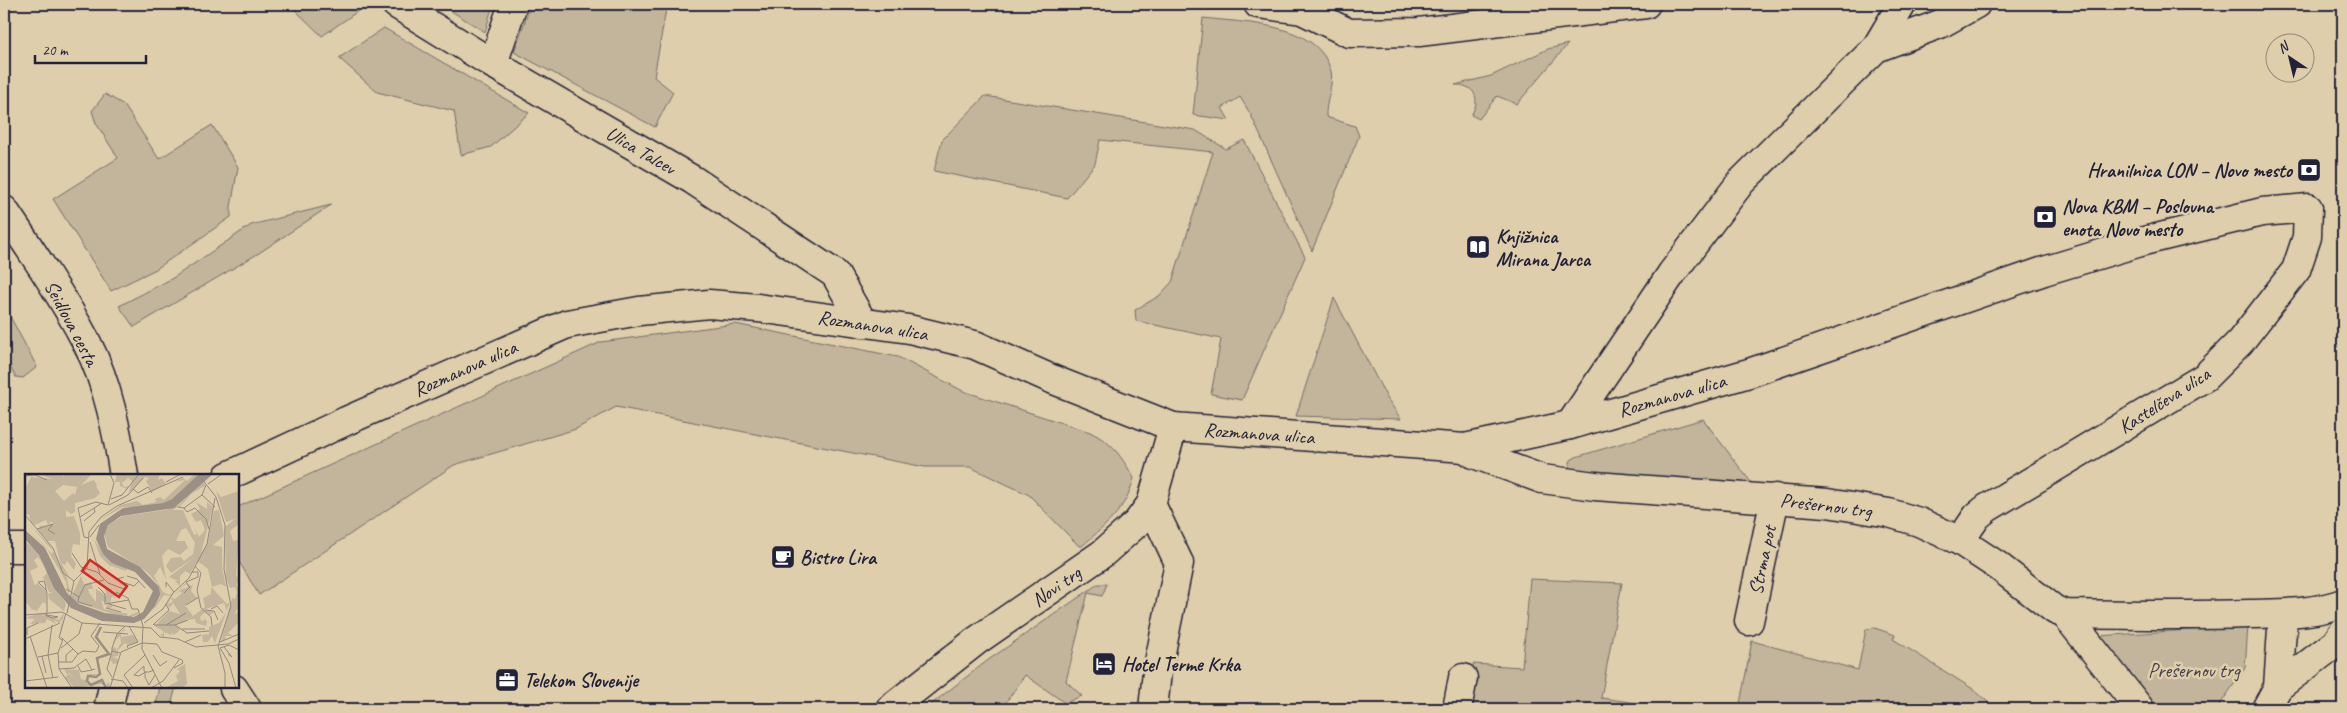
<svg xmlns="http://www.w3.org/2000/svg" width="2347" height="713" font-family="Caveat,sans-serif">
<rect width="100%" height="100%" fill="#dfceab"/>
<filter id="ink" filterUnits="userSpaceOnUse"><feTurbulence type="fractalNoise" baseFrequency=".02" numOctaves="2"/><feDisplacementMap in="SourceGraphic" scale="10" xChannelSelector="R" yChannelSelector="G"/><feConvolveMatrix kernelMatrix="1 2 1 2 8 2 1 2 1" color-interpolation-filters="sRGB"/></filter>
<g filter="url(#ink)">
<!-- green -->
<g fill="#c3b59b" stroke="#726c6b">
<path d="M 289,4 L 347,4 L 358,11 L 322,36 Z"/>
<path d="M 440,4 L 493,4 L 485,32 Z"/>
<path d="M 531,4 L 667,4 L 654,77 L 673,92 L 655,127 L 514,52 Z"/>
<path d="M 1203,18 C 1244,23 1318,22 1331,71 C 1334,84 1325,103 1326,117 L 1355,126 L 1359,136 L 1312,251 L 1251,115 L 1240,97 L 1222,108 L 1229,120 L 1193,115 Z"/>
<path d="M 384,28 L 529,113 L 491,147 L 461,155 L 454,111 L 377,92 L 339,58 Z"/>
<path d="M 1568,44 L 1517,104 L 1497,96 L 1479,119 L 1471,115 C 1482,99 1474,84 1455,85 L 1491,76 L 1548,49 Z"/>
<path d="M 105,94 L 124,105 L 159,159 L 212,125 L 238,167 L 231,207 L 231,217 L 156,269 L 111,291 L 53,199 L 118,158 L 96,123 L 92,111 Z"/>
<path d="M 985,96 L 1195,130 L 1226,149 L 1244,140 L 1305,257 L 1242,400 L 1211,394 L 1221,339 L 1136,321 L 1135,310 L 1159,296 L 1172,282 L 1213,152 L 1100,140 L 1095,164 L 1067,198 L 934,171 L 942,140 Z"/>
<path d="M 331,205 L 259,253 L 134,327 L 119,306 L 173,278 L 251,225 Z"/>
<path d="M 1334,298 L 1387,398 L 1401,419 L 1296,416 Z"/>
<path d="M 4,305 L 37,367 L 23,378 L 16,377 L 4,358 Z"/>
<path d="M 735,324 L 898,357 L 963,391 L 1090,432 C 1114,444 1120,455 1134,478 C 1125,511 1107,524 1082,546 L 1079,546 L 1029,495 L 970,467 L 925,467 L 616,407 L 576,429 L 454,465 L 259,595 L 238,560 L 238,507 L 601,342 Z"/>
<path d="M 1703,419 L 1753,485 L 1573,472 L 1569,466 L 1571,460 L 1576,457 Z"/>
<path d="M 1530,579 L 1622,583 L 1601,698 L 1682,709 L 1470,709 L 1473,664 L 1522,667 Z"/>
<path d="M 1098,584 L 1107,584 L 1102,596 L 1088,593 L 1066,681 L 1082,696 L 1065,703 L 1025,675 L 1001,709 L 925,709 L 987,661 Z"/>
<path d="M 2248,626 L 2245,668 L 2217,709 L 2154,709 L 2098,636 Z"/>
<path d="M 1875,628 L 1895,635 L 1893,639 L 1973,689 L 1996,709 L 1739,709 L 1752,641 L 1858,670 L 1866,629 Z"/>
<path d="M 160,687 L 176,687 L 170,709 L 155,709 Z"/>
</g>
<g fill="none" stroke-linecap="round" stroke-linejoin="round">
<defs>
<g id="minor">
<path d="M 396,4 L 493,64 L 693,180 L 835,274 L 863,323"/>
<path d="M 1258,4 L 1302,10 L 1349,33 L 1419,32 L 1646,4"/>
<path d="M 1876,48 L 1940,24 L 1976,4"/>
<path d="M 493,64 L 513,4"/>
<path d="M 4,210 C 33,253 63,297 87,343 C 108,384 117,431 124,476"/>
<path d="M 1570,425 L 1672,273 L 1741,182 L 1876,48 L 1902,4"/>
<path d="M 1465,448 L 1474,454 L 1542,479 L 1595,486 L 1827,503 L 1889,513 L 1919,522 L 1960,541 L 1998,566 L 2055,610 L 2065,614 C 2126,615 2187,616 2249,614 C 2282,613 2312,614 2343,603"/>
<path d="M 228,476 L 346,421 L 567,324 L 639,311 L 709,304 L 758,308 L 909,329 L 975,345 L 1054,380 L 1173,427 L 1465,448 L 1570,425 L 1749,373 L 2044,271 L 2144,241 L 2262,212 L 2308,208 L 2307,237 L 2296,270 L 2240,342 L 2205,377 L 1987,508 L 1977,516 L 1960,541"/>
<path d="M 1151,504 L 1179,563 L 1157,672 L 1153,709"/>
<path d="M 4,548 L 26,548"/>
<path d="M 2065,614 L 2140,709"/>
<path d="M 1749,621 L 1775,498"/>
<path d="M 2278,687 L 2336,643 L 2343,632"/>
<path d="M 234,689 L 247,709"/>
<path d="M 108,709 L 113,687"/>
<path d="M 890,709 L 976,641 L 1102,554 L 1137,523 L 1151,504 L 1173,427"/>
<path d="M 1457,709 L 1463,678"/>
<path d="M 2266,709 L 2278,687 L 2283,615"/>
</g>
</defs>
<!-- minor casing -->
<use href="#minor" stroke="#22223b" stroke-width="31"/>
<!-- minor -->
<use href="#minor" stroke="#dfceab" stroke-width="28"/>
</g>
</g>
<!-- icons -->
<defs>
<symbol id="bank-square" viewBox="-11 -11 22 22"><rect x="-9" y="-9" width="18" height="18" rx="4" fill="#22223b" stroke="#dfceab"/><path d="M-6-4H6V4H-6ZM0-2.3a2.3 2.3 0 1 0 0 4.6a2.3 2.3 0 1 0 0-4.6Z" fill="#fff"/></symbol>
<symbol id="library-square" viewBox="-11 -11 22 22"><rect x="-9" y="-9" width="18" height="18" rx="4" fill="#22223b" stroke="#dfceab"/><path d="M-6-4Q-3-5.5-.7-3.5V5Q-3 3-6 4ZM6-4Q3-5.5 .7-3.5V5Q3 3 6 4Z" fill="#fff"/></symbol>
<symbol id="cafe-square" viewBox="-11 -11 22 22"><rect x="-9" y="-9" width="18" height="18" rx="4" fill="#22223b" stroke="#dfceab"/><path d="M-5.5-4.5H6V0H3Q3 3.5 0 3.5H-2.5Q-5.5 3.5-5.5 0ZM3-3.2v2h1.7v-2ZM-6 4.5H4V6H-6Z" fill="#fff"/></symbol>
<symbol id="hotel-square" viewBox="-11 -11 22 22"><rect x="-9" y="-9" width="18" height="18" rx="4" fill="#22223b" stroke="#dfceab"/><path d="M-6-4.5h1.5V1H6V5H4.5V3h-9V5H-6ZM-4 0a1.8 1.8 0 1 1 3.6 0ZM.5 0V-2.5h3Q6-2.5 6 0Z" fill="#fff"/></symbol>
<symbol id="office-square" viewBox="-11 -11 22 22"><rect x="-9" y="-9" width="18" height="18" rx="4" fill="#22223b" stroke="#dfceab"/><path d="M-6-3h4V-5.5h4V-3h4V5H-6ZM-1-4.5V-3h2v-1.5ZM-6 0V1H6V0Z" fill="#fff"/></symbol>
</defs>
<g fill-rule="evenodd">
<use href="#bank-square" x="2295" y="156" width="28" height="28"/>
<use href="#bank-square" x="2031" y="203" width="28" height="28"/>
<use href="#library-square" x="1464" y="233" width="28" height="28"/>
<use href="#cafe-square" x="769" y="543" width="28" height="28"/>
<use href="#hotel-square" x="1090" y="650" width="28" height="28"/>
<use href="#office-square" x="493" y="666" width="28" height="28"/>
</g>
<g text-anchor="middle" stroke-width="5" stroke-linejoin="round" paint-order="stroke">
<!-- street labels -->
<g font-size="20" fill="#22223b" stroke="#dfceab">
<text transform="translate(641 150) rotate(30)" y="7">Ulica Talcev</text>
<text transform="translate(72 323) rotate(62)" y="7">Seidlova cesta</text>
<text transform="translate(873 325) rotate(9)" y="7">Rozmanova ulica</text>
<text transform="translate(465 368) rotate(-24)" y="7">Rozmanova ulica</text>
<text transform="translate(1672 395) rotate(-16)" y="7">Rozmanova ulica</text>
<text transform="translate(2164 400) rotate(-33)" y="7">Kastelčeva ulica</text>
<text transform="translate(1259 433) rotate(4)" y="7">Rozmanova ulica</text>
<text transform="translate(1826 505) rotate(7)" y="7">Prešernov trg</text>
<text transform="translate(1762 560) rotate(-78)" y="7">Strma pot</text>
<text transform="translate(1056 586) rotate(-35)" y="7">Novi trg</text>
</g>
<!-- poi labels -->
<g font-size="20" font-weight="bold" fill="#22223b" stroke="#dfceab" text-anchor="start">
<text x="2292" y="177" text-anchor="end">Hranilnica LON – Novo mesto</text>
<text x="2062" y="213">Nova KBM – Poslovna<tspan x="2062" dy="23">enota Novo mesto</tspan></text>
<text x="1496" y="243">Knjižnica<tspan x="1496" dy="23">Mirana Jarca</tspan></text>
<text x="800" y="564">Bistro Lira</text>
<text x="1122" y="671">Hotel Terme Krka</text>
<text x="524" y="687">Telekom Slovenije</text>
</g>
<!-- park labels -->
<g font-size="20" fill="#423f4e" stroke="#dfceab">
<text x="2194" y="677">Prešernov trg</text>
</g>
</g>
<!-- overview -->
<g transform="translate(25 474)">
<rect width="214" height="214" fill="#dfceab"/>
<path d="M 14,0 L 37,0 L 39,3 L 39,0 L 67,0 L 56,11 L 69,6 L 72,11 L 78,7 L 71,12 L 75,19 L 70,24 L 50,29 L 50,38 L 46,40 L 41,36 L 41,43 L 49,42 L 55,59 L 55,71 L 48,70 L 47,75 L 46,82 L 51,90 L 49,96 L 42,87 L 40,91 L 36,89 L 45,104 L 37,96 L 30,67 L 23,67 L 13,56 L 15,52 L 24,51 L 28,50 L 27,47 L 23,51 L 21,46 L 10,51 L 6,49 L 4,40 L 0,41 L 0,15 L 6,3 L 28,5 ZM 38,11 L 52,13 L 50,21 L 48,19 L 39,27 L 30,17 ZM 92,0 L 135,0 L 133,6 L 137,4 L 141,10 L 127,18 L 121,7 L 124,4 L 120,3 L 104,19 L 107,7 L 103,4 L 97,9 L 99,13 L 105,12 L 102,15 L 95,12 L 95,8 L 90,8 ZM 170,0 L 173,1 L 149,24 L 138,29 L 119,33 L 97,33 L 72,48 L 96,31 L 112,27 L 118,31 L 131,28 L 130,25 L 135,23 L 139,26 L 160,6 L 150,8 L 158,4 L 162,7 ZM 179,8 L 180,12 L 167,19 L 161,26 L 154,33 L 147,36 L 158,36 L 169,61 L 172,60 L 169,52 L 174,63 L 180,56 L 176,46 L 171,48 L 166,40 L 175,35 L 171,28 L 182,35 L 182,28 L 188,33 L 176,79 L 182,70 L 189,37 L 194,36 L 199,62 L 188,71 L 197,73 L 197,93 L 201,113 L 196,110 L 187,113 L 183,95 L 174,88 L 170,91 L 172,87 L 165,100 L 160,97 L 155,102 L 155,112 L 150,107 L 153,107 L 144,103 L 169,84 L 146,99 L 141,92 L 146,84 L 156,83 L 159,87 L 168,80 L 170,69 L 161,54 L 156,56 L 151,67 L 160,67 L 166,80 L 163,74 L 155,81 L 143,75 L 137,82 L 141,105 L 135,93 L 129,102 L 138,118 L 144,121 L 148,118 L 145,122 L 139,121 L 127,138 L 135,123 L 132,109 L 122,98 L 83,73 L 79,59 L 84,50 L 98,42 L 140,36 L 154,31 L 170,14 ZM 191,17 L 196,23 L 214,17 L 214,50 L 205,57 L 208,67 L 213,66 L 214,63 L 211,101 L 214,106 L 211,112 L 214,112 L 214,132 L 209,141 L 214,137 L 214,148 L 203,159 L 208,162 L 200,162 L 201,165 L 196,167 L 207,124 L 210,125 L 212,118 L 210,113 L 205,114 L 201,104 L 200,53 L 210,45 L 201,48 ZM 4,50 L 25,71 L 42,104 L 44,115 L 46,114 L 43,120 L 41,108 L 21,73 L 0,52 L 27,80 L 28,77 ZM 69,65 L 80,82 L 102,95 L 101,97 L 84,91 L 75,82 ZM 0,67 L 11,77 L 22,95 L 13,83 L 9,86 L 13,93 L 5,97 L 10,112 L 12,109 L 21,117 L 21,130 L 18,128 L 12,137 L 6,135 L 4,140 L 6,134 L 0,127 ZM 22,99 L 41,130 L 39,137 L 24,125 L 23,120 L 28,118 L 24,118 L 18,103 ZM 56,102 L 59,110 L 66,108 L 68,115 L 63,115 L 64,119 L 71,128 L 71,115 L 82,122 L 80,115 L 84,113 L 83,115 L 86,115 L 91,124 L 92,125 L 87,122 L 84,133 L 86,130 L 88,132 L 85,134 L 95,135 L 81,134 L 83,130 L 76,126 L 79,135 L 103,140 L 101,143 L 113,138 L 114,140 L 106,143 L 100,143 L 100,141 L 94,142 L 51,128 L 46,124 ZM 161,109 L 164,111 L 164,113 L 168,110 L 166,117 L 172,124 L 160,131 L 168,142 L 180,133 L 178,124 L 186,120 L 186,113 L 202,130 L 205,128 L 190,169 L 187,162 L 183,168 L 178,168 L 177,161 L 184,160 L 184,153 L 194,149 L 202,137 L 199,129 L 178,136 L 189,138 L 185,141 L 180,138 L 175,143 L 176,147 L 180,146 L 179,143 L 182,148 L 181,152 L 171,149 L 170,145 L 162,146 L 162,143 L 161,147 L 150,151 L 155,155 L 153,158 L 148,161 L 148,158 L 146,161 L 139,158 L 139,164 L 135,160 L 138,160 L 138,157 L 130,152 L 144,137 L 155,140 L 148,129 L 145,134 L 142,130 L 145,125 L 143,131 L 148,127 L 145,123 L 150,125 L 157,119 L 155,117 L 148,123 L 155,116 L 163,113 L 161,110 L 146,122 ZM 15,139 L 34,146 L 39,139 L 36,158 L 36,154 L 33,163 L 38,144 L 34,149 L 29,146 L 31,150 L 22,145 L 20,149 L 5,150 L 10,145 L 0,144 ZM 99,155 L 101,156 L 96,158 L 96,163 L 108,161 L 113,168 L 103,171 L 100,169 L 93,176 L 93,182 L 87,183 L 93,185 L 93,189 L 88,190 L 85,185 L 87,175 L 89,173 L 91,174 L 91,177 L 96,169 L 95,162 L 90,167 L 91,162 ZM 160,190 L 162,210 L 157,214 L 140,214 L 153,207 L 151,202 L 155,197 L 152,195 ZM 39,195 L 54,196 L 56,205 L 60,206 L 64,200 L 74,200 L 64,202 L 62,210 L 78,207 L 81,211 L 84,208 L 85,214 L 76,210 L 50,214 L 40,204 L 44,200 L 49,203 L 44,199 L 39,204 L 42,200 Z" fill="#c3b59b" fill-rule="evenodd"/>
<path d="M 188,0 L 149,34 L 96,42 L 83,51 L 79,62 L 82,75 L 115,93 L 134,113 L 135,121 L 130,132 L 119,145 L 109,149 L 77,147 L 46,134 L 29,114 L 14,81 L 0,65 L 0,56 L 20,74 L 42,119 L 54,130 L 80,139 L 109,143 L 118,138 L 128,117 L 110,98 L 87,89 L 78,80 L 71,65 L 75,50 L 98,34 L 138,29 L 147,25 L 173,1 Z" fill="#9b9083"/>
<path fill="none" stroke="#9b9083" stroke-width="2.5" d="M 76,153 L 71,163 L 84,180 L 72,184 L 75,200 L 71,203 L 63,202 L 62,207 L 66,211 L 77,206 L 81,214"/>
<path fill="none" stroke="#93897e" stroke-width="1" d="M 173,0 L 191,23 L 200,51 L 199,95 L 206,132 L 193,172 L 200,199 L 200,214M 0,2 L 10,1 L 22,6M 141,8 L 156,0M 183,10 L 197,0M 181,11 L 177,21 L 190,33M 108,15 L 113,19 L 123,13 L 127,19M 86,25 L 97,21 L 114,0M 84,31 L 103,21 L 118,4M 153,33 L 159,34 L 177,21M 159,34 L 162,38 L 170,34 L 181,45 L 184,55M 0,41 L 28,74 L 38,99 L 49,107 L 42,139M 55,43 L 77,29M 59,47 L 70,38 L 69,34M 12,55 L 28,50 L 23,56 L 30,60M 65,63 L 74,51M 64,64 L 59,63 L 53,34 L 71,28 L 83,31 L 89,9 L 85,0M 65,68 L 75,100M 47,79 L 56,93 L 72,98 L 83,109 L 99,115M 72,89 L 92,105 L 99,103M 170,92 L 176,99 L 172,116 L 176,134 L 186,143 L 187,152M 102,102 L 112,105 L 120,114M 49,107 L 62,94 L 64,58 L 76,43 L 92,32 L 158,3M 94,107 L 109,112 L 114,107M 73,113 L 80,120 L 80,130 L 104,126M 141,113 L 141,108 L 149,118M 41,115 L 54,123M 91,118 L 103,124 L 107,135 L 113,135 L 118,152 L 117,175 L 137,214M 159,119 L 165,113 L 161,108 L 173,103 L 173,98 L 167,98M 54,123 L 60,111 L 79,106M 54,123 L 53,128 L 67,132M 84,130 L 101,135M 161,131 L 174,123M 81,134 L 96,138M 186,135 L 192,132 L 198,139M 180,136 L 189,137 L 193,146M 19,139 L 22,142 L 28,144 L 33,143 L 22,141 L 22,120 L 20,110 L 19,107 L 13,108 L 21,116M 0,141 L 37,138 L 57,149 L 126,154M 119,149 L 138,135 L 148,119 L 164,104 L 182,70 L 190,24M 27,151 L 23,181 L 28,204M 128,151 L 144,136 L 141,130M 129,151 L 150,151 L 163,146M 141,151 L 161,139M 150,151 L 162,159 L 184,157M 126,154 L 135,163 L 153,165 L 171,173 L 203,170 L 214,165M 157,155 L 180,155M 78,158 L 103,160M 2,161 L 2,154 L 13,149M 5,162 L 22,214M 36,163 L 53,180 L 58,177 L 71,178 L 74,172 L 66,162 L 75,149M 0,165 L 35,149M 38,165 L 33,179 L 34,195 L 47,214M 37,166 L 34,164 L 41,139M 160,168 L 176,161M 195,168 L 214,160M 132,170 L 137,178 L 157,186 L 158,189 L 149,194M 199,173 L 207,183 L 203,180M 36,174 L 54,160 L 57,149M 103,174 L 102,172 L 113,168 L 104,152M 87,177 L 82,195 L 87,203M 95,179 L 87,177 L 87,174 L 92,160 L 100,152M 128,181 L 135,192 L 142,187M 17,182 L 21,199M 13,183 L 33,179M 33,188 L 47,188 L 53,180M 41,188 L 41,181 L 48,175M 53,192 L 56,198 L 67,196M 34,195 L 49,194 L 61,185 L 67,196 L 70,195M 129,196 L 124,198 L 120,198 L 119,199 L 114,202 L 109,201 L 119,192 L 119,197 L 120,198 L 120,203 L 124,211 L 130,201M 86,205 L 98,207 L 103,214M 0,207 L 33,203M 85,214 L 96,178 L 117,169 L 132,170M 108,214 L 99,201 L 120,181M 126,214 L 138,207 L 154,186M 211,214 L 204,189 L 195,174 L 204,171 L 214,176"/>
<path fill="#d62828" fill-opacity="0.15" stroke="#d62828" stroke-width="2.5" d="M 65,86 L 102,112 L 94,123 L 57,97 Z"/>
<rect width="214" height="214" fill="none" stroke="#22223b" stroke-width="2.5"/>
</g>
<!-- margin -->
<rect width="2347" height="713" fill="none" stroke="#dfceab" stroke-width="20"/>
<rect x="10" y="10" width="2327" height="693" fill="none" stroke="#22223b" stroke-width="2" filter="url(#ink)"/>
<!-- north arrow -->
<g transform="translate(2290 58) rotate(325)"><circle r="24" fill="#dfceab" stroke="#93897e"/>
<path d="M0-4L9 19L0 12L-9 19Z" fill="#22223b"/>
<text y="-8" font-size="14" font-weight="bold" text-anchor="middle" fill="#22223b">N</text>
</g>
<!-- scale -->
<path d="M35 55v8h111v-8" fill="none" stroke="#22223b" stroke-width="2.5"/>
<text x="42" y="55" font-size="15" fill="#22223b" stroke="#dfceab" stroke-width="4" paint-order="stroke">20 m</text>
</svg>
